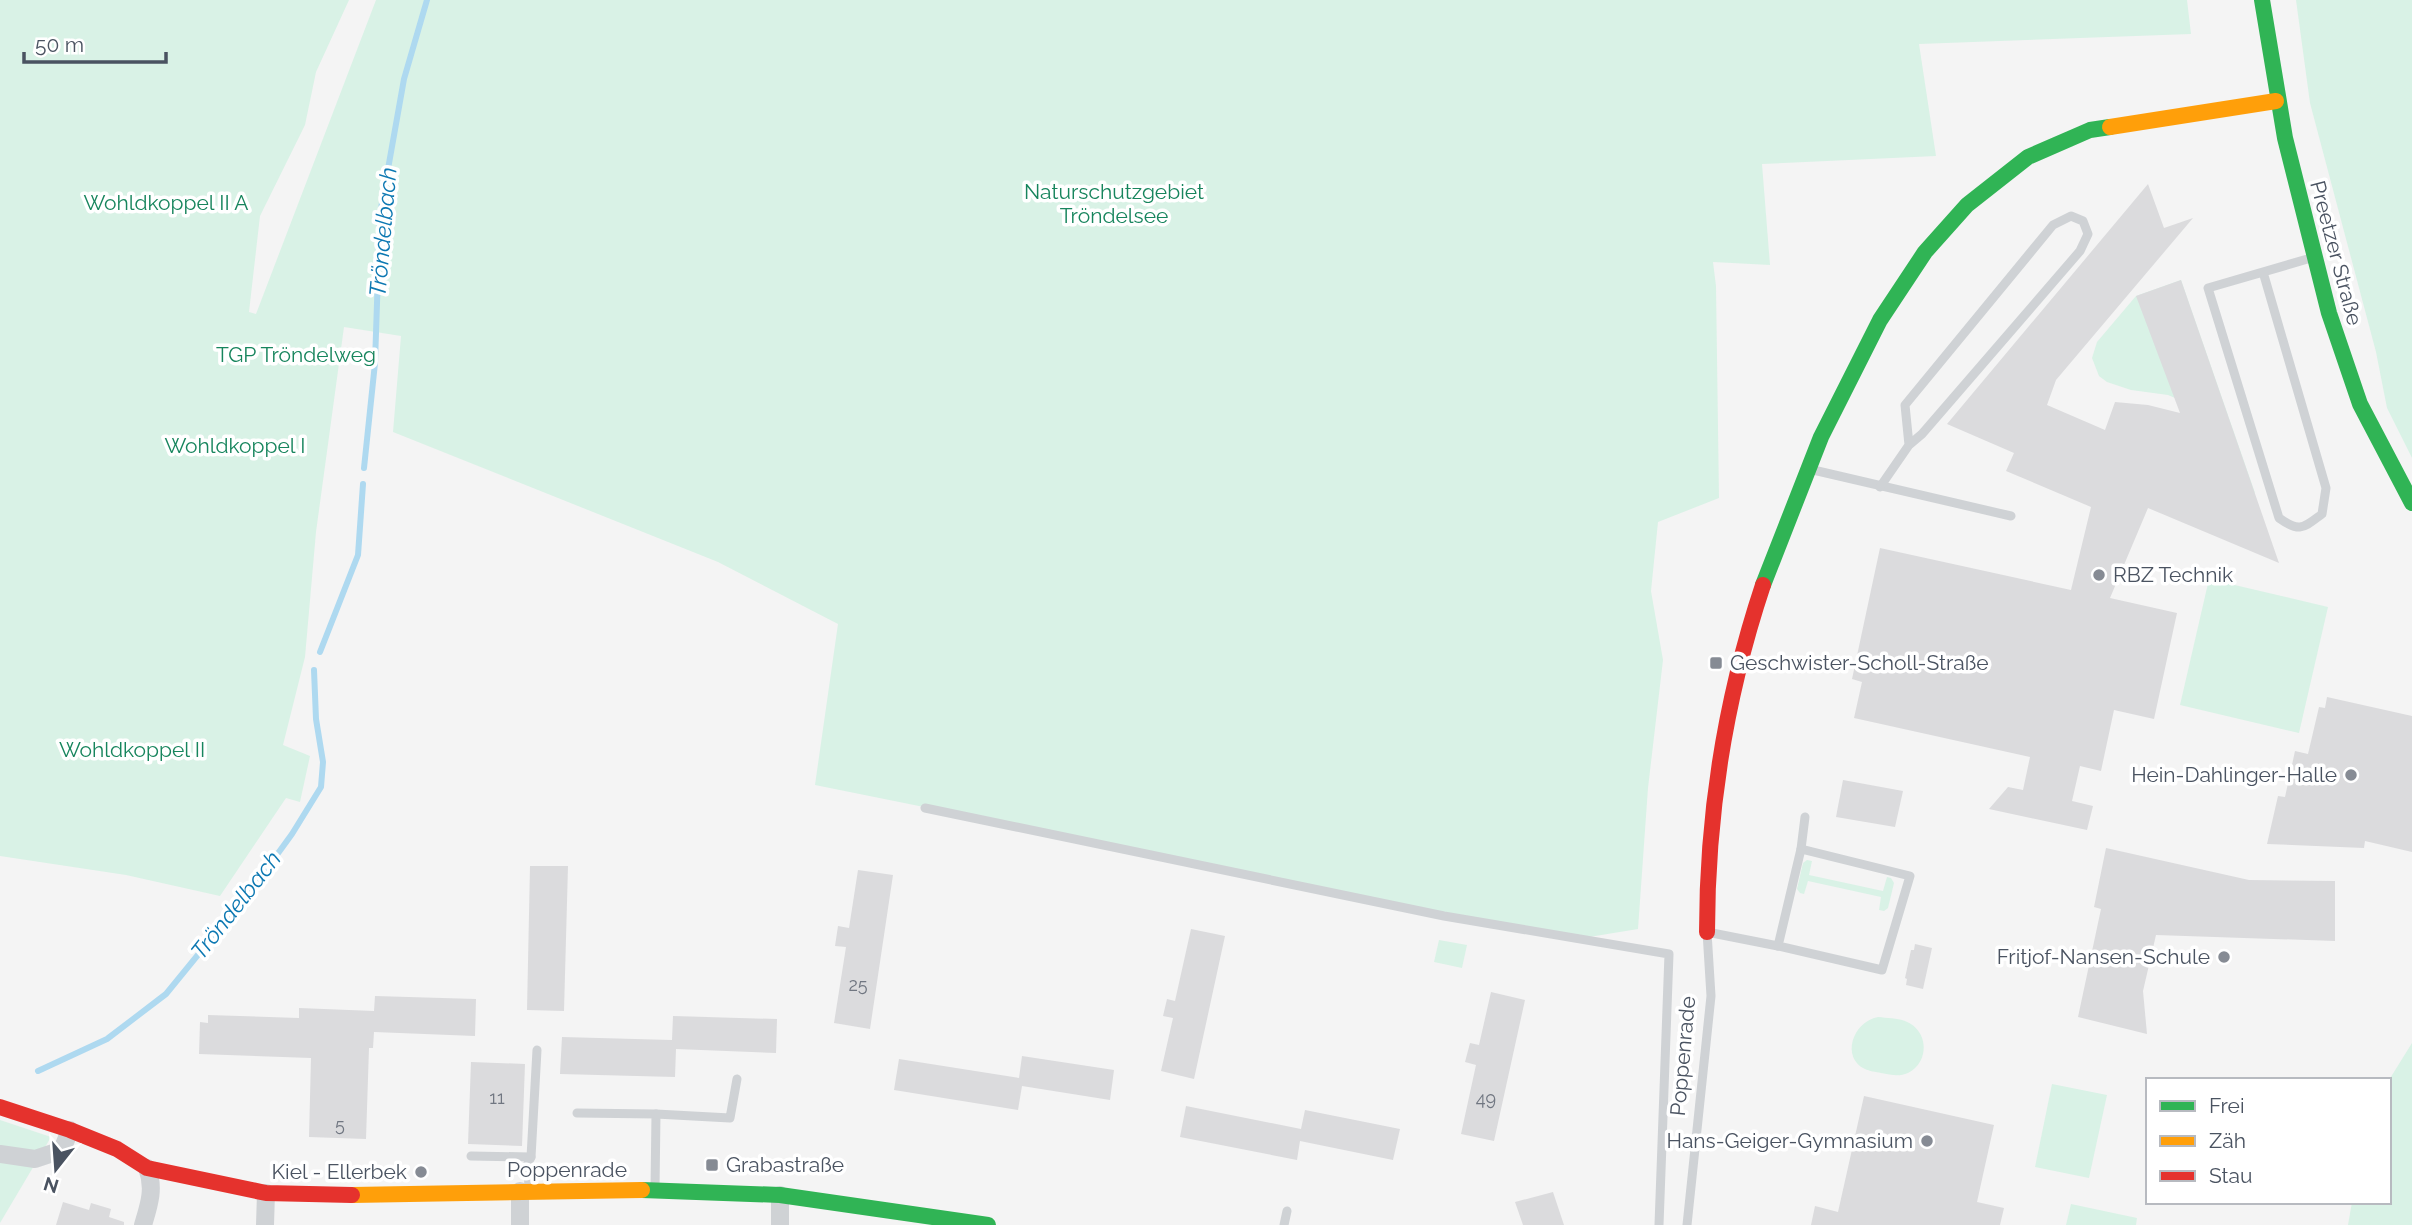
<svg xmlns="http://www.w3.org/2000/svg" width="2412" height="1225" font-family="Raleway,sans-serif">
<rect width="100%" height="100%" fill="#f4f4f4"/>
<!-- green -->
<g fill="#d9f2e6">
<path d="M 0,0 L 349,0 L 316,72 L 305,125 L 260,216 L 249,312 L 256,314 L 376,0 L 2187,0 L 2191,34 L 1919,44 L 1936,156 L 1762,164 L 1770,265 L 1713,262 L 1716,286 L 1719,498 L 1658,522 L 1651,591 L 1663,660 L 1648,788 L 1638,929 L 1577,939 L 815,785 L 838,624 L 718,562 L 393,432 L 401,336 L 344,327 L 316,532 L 305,657 L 283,745 L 310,756 L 300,802 L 286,798 L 220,896 L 126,875 L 0,856 Z"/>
<path d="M 2296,0 L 2412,0 L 2412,458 L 2387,408 L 2376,352 L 2310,103 Z"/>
<path d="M 2181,280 L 2255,493 L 2207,472 L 2182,401 L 2168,395 L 2131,390 L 2107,382 L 2099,376 L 2092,358 L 2097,342 L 2136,296 Z"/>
<path d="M 2209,579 L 2328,607 L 2299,733 L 2180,705 Z"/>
<path d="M 1807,860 L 1812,861 L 1809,875 L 1883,891 L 1887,877 L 1891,878 L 1894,883 L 1888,908 L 1884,911 L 1879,910 L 1881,897 L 1808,881 L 1804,894 L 1800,893 L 1797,889 L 1803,863 Z"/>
<path d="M 1439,940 L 1467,945 L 1462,968 L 1434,962 Z"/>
<path d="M 1878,1017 C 1887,1018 1897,1018 1905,1021 C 1929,1030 1930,1062 1908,1073 C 1899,1077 1891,1075 1881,1073 C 1876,1072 1869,1071 1865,1069 C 1841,1058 1852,1022 1878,1017 Z"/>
<path d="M 2412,1043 L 2412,1225 L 2348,1225 L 2352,1202 L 2389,1202 L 2389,1080 Z"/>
<path d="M 2052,1084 L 2107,1095 L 2089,1178 L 2035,1167 Z"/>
<path d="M 0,1120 L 51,1137 L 0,1223 Z"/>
<path d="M 2071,1204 L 2137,1218 L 2136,1225 L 2066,1225 Z"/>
</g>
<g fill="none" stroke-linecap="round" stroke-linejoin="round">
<!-- stream -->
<g stroke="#aed9f0" stroke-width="6">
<path d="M 364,468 L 375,363 L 380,214 L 404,79 L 427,0"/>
<path d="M 320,652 L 358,555 L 363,484"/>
<path d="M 38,1071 L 107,1039 L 166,994 L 255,885 L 292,834 L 321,787 L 323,762 L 316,719 L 314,670"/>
</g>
</g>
<!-- building -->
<g fill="#dbdbdd">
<path d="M 2148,184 L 2164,228 L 2193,218 L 2056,380 L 2047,405 L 2105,430 L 2115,402 L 2148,405 L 2180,413 L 2136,296 L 2181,280 L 2279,563 L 2148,508 L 2110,598 L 2177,613 L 2154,719 L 2114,710 L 2101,771 L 2080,766 L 2072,801 L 2093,806 L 2087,830 L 1989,809 L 2008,787 L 2023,790 L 2030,757 L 1854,718 L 1862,682 L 1852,679 L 1880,548 L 2071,590 L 2091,507 L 2006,471 L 2014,453 L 1947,424 Z"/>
<path d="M 2327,697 L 2412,716 L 2412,852 L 2365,841 L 2364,848 L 2267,844 L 2278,796 L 2285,797 L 2295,751 L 2308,754 L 2319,707 L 2325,708 Z"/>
<path d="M 1843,780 L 1903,791 L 1895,827 L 1836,817 Z"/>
<path d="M 2106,848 L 2249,880 L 2335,881 L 2335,941 L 2156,935 L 2143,991 L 2147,1034 L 2078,1017 L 2101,909 L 2094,907 Z"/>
<path d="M 530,866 L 568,866 L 564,1011 L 527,1010 Z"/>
<path d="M 858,870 L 893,875 L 870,1029 L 834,1023 L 846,947 L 835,946 L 838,926 L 849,928 Z"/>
<path d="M 1191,929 L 1225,936 L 1194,1079 L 1161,1071 L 1173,1018 L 1163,1016 L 1167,999 L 1175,1001 Z"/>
<path d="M 1915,944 L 1932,948 L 1923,989 L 1906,985 L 1907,979 L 1905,978 L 1911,950 L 1914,950 Z"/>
<path d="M 1491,992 L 1525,1000 L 1494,1141 L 1461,1134 L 1476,1065 L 1465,1062 L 1470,1043 L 1479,1045 Z"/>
<path d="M 375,996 L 476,999 L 475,1036 L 374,1032 L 373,1048 L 369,1048 L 366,1139 L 309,1137 L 311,1058 L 199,1054 L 200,1022 L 208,1023 L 208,1015 L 299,1018 L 299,1008 L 374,1011 Z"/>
<path d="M 673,1016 L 777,1019 L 776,1053 L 676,1049 L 675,1077 L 560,1074 L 562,1037 L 672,1040 Z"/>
<path d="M 1022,1056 L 1114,1070 L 1110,1100 L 1022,1086 L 1018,1110 L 894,1090 L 899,1059 L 1019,1078 Z"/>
<path d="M 471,1062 L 525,1064 L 522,1146 L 468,1144 Z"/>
<path d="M 1864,1096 L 1994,1125 L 1977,1202 L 2004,1208 L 2000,1225 L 1811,1225 L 1815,1206 L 1838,1212 Z"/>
<path d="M 1186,1106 L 1301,1129 L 1305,1110 L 1400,1129 L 1393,1160 L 1300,1141 L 1297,1160 L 1180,1137 Z"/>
<path d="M 1553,1192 L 1564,1225 L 1523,1225 L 1515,1202 Z"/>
<path d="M 63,1202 L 89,1210 L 91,1203 L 111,1209 L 109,1217 L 124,1222 L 124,1225 L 56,1225 Z"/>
</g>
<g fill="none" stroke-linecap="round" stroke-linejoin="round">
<!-- lane -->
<g stroke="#cfd2d5" stroke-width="9">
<path d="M 2263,272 L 2326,488 L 2322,514 C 2303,528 2300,533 2279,518 L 2208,288 L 2311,258"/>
<path d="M 1809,469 L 2011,516"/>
<path d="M 1880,487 L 1909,445 L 1905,405 L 2053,225 L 2071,216 L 2083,221 L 2088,234 L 2080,251 L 1922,434 L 1909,445"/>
<path d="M 925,808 L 1444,916 L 1669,954 L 1659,1225"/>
<path d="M 1801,849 L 1910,876 L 1882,970 L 1778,946 Z"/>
<path d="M 1801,849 L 1805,817"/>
<path d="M 577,1113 L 656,1114 L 655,1189"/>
<path d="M 656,1114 L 730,1118 L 737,1079"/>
<path d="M 471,1156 L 531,1157"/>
<path d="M 529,1191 L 528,1163 L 531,1157 L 537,1050"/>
<path d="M 1284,1225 L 1287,1211"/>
<path d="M 1687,1225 L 1711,996 L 1707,932 L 1778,946"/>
</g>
<!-- street -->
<g stroke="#cfd2d5" stroke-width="18">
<path d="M 0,1154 L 35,1159 L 62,1150 L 70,1130"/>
<path d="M 520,1191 L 520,1225"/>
<path d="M 143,1225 C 149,1205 155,1188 147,1168"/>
<path d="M 265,1225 L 266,1193"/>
<path d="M 780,1225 L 780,1195"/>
</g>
<!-- fast -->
<g stroke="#30b455" stroke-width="16">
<path d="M 2262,0 L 2285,138 L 2329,313 L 2360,404 L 2412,503"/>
<path d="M 1763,585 L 1821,437 L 1880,320 L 1925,252 L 1967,205 L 2028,157 L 2090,130 L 2110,127"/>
<path d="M 642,1190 L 780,1195 L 988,1225"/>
</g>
<!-- slow -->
<g stroke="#ff9f0a" stroke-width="16">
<path d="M 2110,127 L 2276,101"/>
<path d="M 352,1195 L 642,1190"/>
</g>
<!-- jam -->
<g stroke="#e5322d" stroke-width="16">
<path d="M 1707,932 C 1707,815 1726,696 1763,585"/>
<path d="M 0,1107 L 70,1130 L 117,1149 L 147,1168 L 266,1193 L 352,1195"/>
</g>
</g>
<!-- markers -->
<g fill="#868b94" stroke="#fff" stroke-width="2.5">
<circle cx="2099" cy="575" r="7"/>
<rect x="1709" y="656" width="14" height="14" rx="3.5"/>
<circle cx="2351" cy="775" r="7"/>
<circle cx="2224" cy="957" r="7"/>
<circle cx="1927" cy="1141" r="7"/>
<rect x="705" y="1158" width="14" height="14" rx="3.5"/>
<circle cx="421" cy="1172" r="7"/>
</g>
<g text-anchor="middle" stroke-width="7" stroke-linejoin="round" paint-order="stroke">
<!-- number labels -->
<g font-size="18" fill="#707681">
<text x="858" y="991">25</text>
<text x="497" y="1104">11</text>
<text x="1486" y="1105">49</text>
<text x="340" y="1131">5</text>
</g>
<!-- park labels -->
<g font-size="21" fill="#17855d" stroke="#fff">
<text x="1114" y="199">Naturschutzgebiet<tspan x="1114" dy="24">Tröndelsee</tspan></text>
<text x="166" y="210">Wohldkoppel II A</text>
<text x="296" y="362">TGP Tröndelweg</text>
<text x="235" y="453">Wohldkoppel I</text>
<text x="132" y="757">Wohldkoppel II</text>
</g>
<!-- street labels -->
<g font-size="21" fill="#4a5361" stroke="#fff">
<text transform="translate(2336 253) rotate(75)" y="7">Preetzer Straße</text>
<text transform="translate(1683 1056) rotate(-85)" y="7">Poppenrade</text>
<text x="567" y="1177">Poppenrade</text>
</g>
<!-- poi labels -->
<g font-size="21" fill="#4a5361" stroke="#fff" text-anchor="end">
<text x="2113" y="582" text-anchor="start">RBZ Technik</text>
<text x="1730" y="670" text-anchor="start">Geschwister-Scholl-Straße</text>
<text x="2337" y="782">Hein-Dahlinger-Halle</text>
<text x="2210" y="964">Fritjof-Nansen-Schule</text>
<text x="1913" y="1148">Hans-Geiger-Gymnasium</text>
<text x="726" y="1172" text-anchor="start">Grabastraße</text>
<text x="407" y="1179">Kiel - Ellerbek</text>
</g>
<!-- water labels -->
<g font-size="23" font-style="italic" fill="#0c78b2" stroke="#fff">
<text transform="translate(383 232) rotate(-85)" y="8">Tröndelbach</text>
<text transform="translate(236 905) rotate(-52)" y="8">Tröndelbach</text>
</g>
</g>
<!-- legend -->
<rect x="2146" y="1078" width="245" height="126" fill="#ffffff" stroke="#b7bac0" stroke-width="2"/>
<rect x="2160" y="1101" width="35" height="10" fill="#30b455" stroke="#b7bac0" stroke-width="2"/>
<text x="2209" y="1113" font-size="21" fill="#4a5361">Frei</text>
<rect x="2160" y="1136" width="35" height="10" fill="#ff9f0a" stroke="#b7bac0" stroke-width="2"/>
<text x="2209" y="1148" font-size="21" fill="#4a5361">Zäh</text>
<rect x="2160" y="1171" width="35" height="10" fill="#e5322d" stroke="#b7bac0" stroke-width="2"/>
<text x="2209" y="1183" font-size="21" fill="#4a5361">Stau</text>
<!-- north arrow -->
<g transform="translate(56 1169) rotate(197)" stroke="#ffffff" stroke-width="5" paint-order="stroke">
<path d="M0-5L12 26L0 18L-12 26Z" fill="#4a5361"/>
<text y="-10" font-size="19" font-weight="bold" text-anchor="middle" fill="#4a5361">N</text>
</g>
<!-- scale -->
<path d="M24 52v10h142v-10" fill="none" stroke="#4a5361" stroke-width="3.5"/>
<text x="35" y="52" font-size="21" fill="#4a5361" stroke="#ffffff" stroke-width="5" paint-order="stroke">50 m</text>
</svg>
